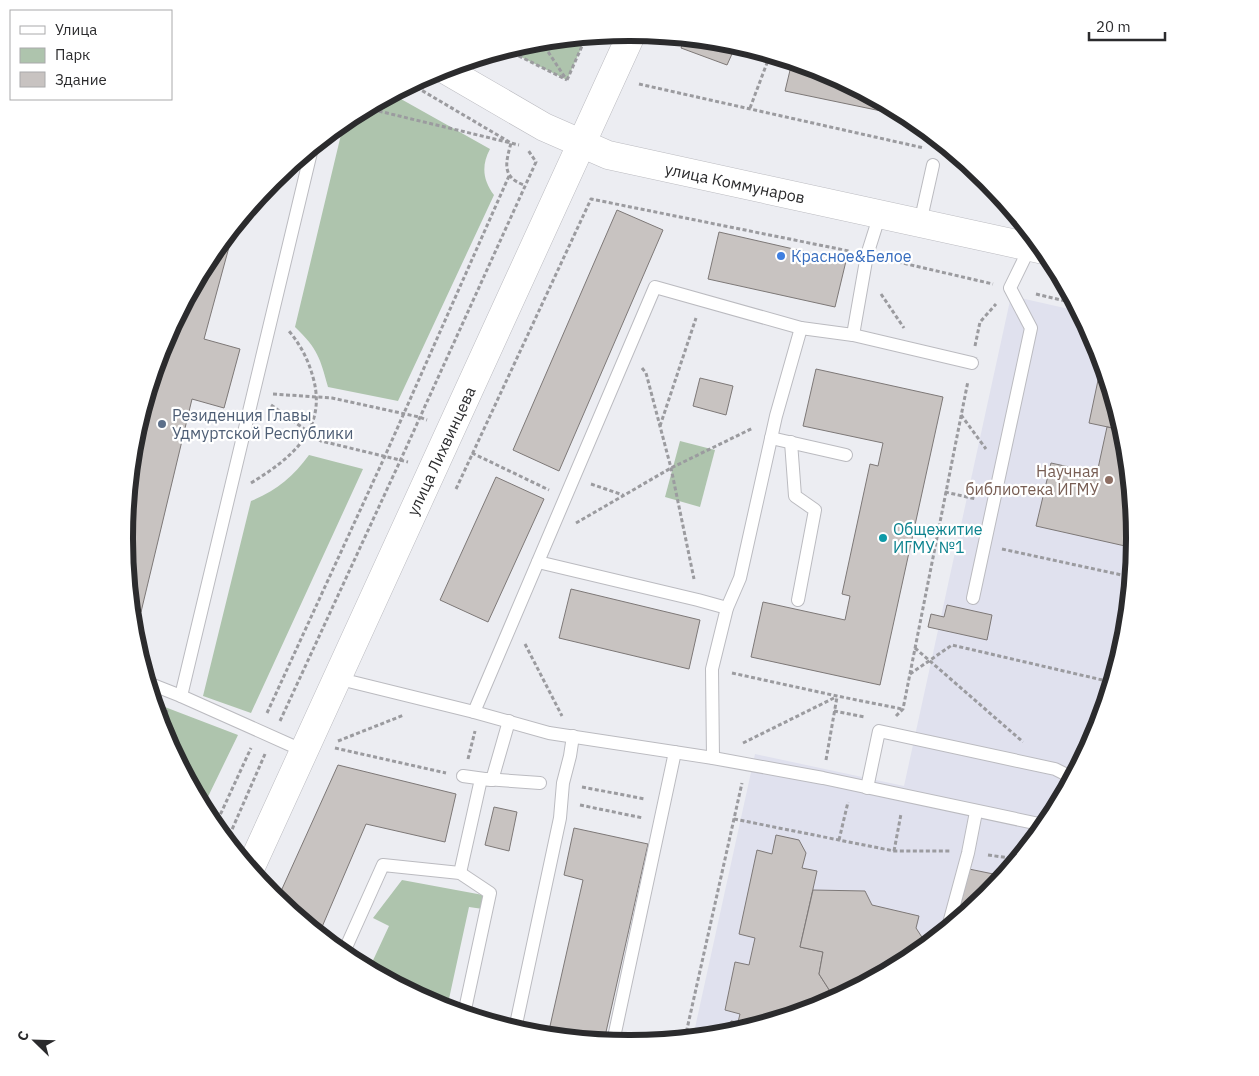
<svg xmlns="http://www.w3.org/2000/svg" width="1259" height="1076" font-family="'IBM Plex Sans',sans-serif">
<rect width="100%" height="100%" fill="#ecedf2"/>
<!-- built -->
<path fill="#e0e1ee" d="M 1011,296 L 1078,311 L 1097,345 L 1125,440 L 1135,538 L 1125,637 L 1096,732 L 1050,819 L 987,896 L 910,958 L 823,1005 L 728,1034 L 693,1037 L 755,754 L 904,786 Z"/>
<!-- green -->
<g fill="#aec4ad">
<path d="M 586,37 L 567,80 L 507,50 L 531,42 Z"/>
<path d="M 392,94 L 490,149 C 481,166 483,180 494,195 L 398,401 L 328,387 C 320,358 318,349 295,327 L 344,122 Z"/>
<path d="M 680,441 L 715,450 L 700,507 L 665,497 Z"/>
<path d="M 309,455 L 363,469 L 251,713 L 203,696 L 251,501 C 276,491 293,477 309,455 Z"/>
<path d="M 157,704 L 238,735 L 203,807 C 192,786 153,725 157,704 Z"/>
<path d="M 402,880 L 483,895 L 483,909 L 469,907 L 447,1008 L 436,1005 L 369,969 L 389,926 L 373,918 Z"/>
</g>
<!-- building -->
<g fill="#c8c3c1" stroke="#7d7877">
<path d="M 685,38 L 728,42 L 736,45 L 727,65 L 681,48 Z"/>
<path d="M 792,62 L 823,71 L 910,117 L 785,91 Z"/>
<path d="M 617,210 L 663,230 L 559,471 L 513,450 Z"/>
<path d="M 235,225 L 204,339 L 240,349 L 224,408 L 192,399 L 141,612 L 131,609 L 124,538 L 134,439 L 163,344 L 209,257 Z"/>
<path d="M 719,232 L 846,261 L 835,307 L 708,279 Z"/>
<path d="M 1101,366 L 1103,366 L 1122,430 L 1089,423 Z"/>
<path d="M 816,369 L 943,397 L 880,685 L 751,657 L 763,602 L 845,620 L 850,596 L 842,594 L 870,464 L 878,466 L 883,443 L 803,426 Z"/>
<path d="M 700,378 L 733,386 L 726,415 L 693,406 Z"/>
<path d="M 1107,427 L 1122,430 L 1125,440 L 1135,538 L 1134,548 L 1036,526 L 1051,463 L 1097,473 Z"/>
<path d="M 496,477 L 544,499 L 488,622 L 440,600 Z"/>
<path d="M 571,589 L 700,620 L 689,669 L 559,638 Z"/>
<path d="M 947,605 L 992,615 L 987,640 L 928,627 L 931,614 L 944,617 Z"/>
<path d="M 338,765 L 456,794 L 445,842 L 366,824 L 319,934 L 277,900 Z"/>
<path d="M 494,807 L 517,812 L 509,851 L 485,845 Z"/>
<path d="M 574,828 L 648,844 L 604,1041 L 548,1035 L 583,880 L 564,875 Z"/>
<path d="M 776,835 L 799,840 L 806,853 L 802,868 L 817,871 L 800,947 L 823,952 L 819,974 L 835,999 L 823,1005 L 729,1034 L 731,1021 L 738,1022 L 740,1014 L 725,1010 L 735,962 L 749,965 L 755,938 L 739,934 L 757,850 L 772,854 Z"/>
<path d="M 969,869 L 1003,876 L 987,896 L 957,920 Z"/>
<path d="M 813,890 L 865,891 L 872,905 L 919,916 L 916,928 L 927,945 L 910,958 L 835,999 L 819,974 L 823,952 L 800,947 Z"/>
</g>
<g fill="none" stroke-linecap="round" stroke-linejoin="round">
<defs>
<g id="service">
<path d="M 920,223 L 933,165"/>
<path d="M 853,335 L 972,363"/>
<path d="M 771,438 L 846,455"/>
<path d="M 791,442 L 795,496 L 815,510 L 798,600"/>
<path d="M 538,562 L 698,600 L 727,608"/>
<path d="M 973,598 L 1031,328 L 1010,288 L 1030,247"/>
<path d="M 336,678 L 474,712 L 549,733 L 713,758 L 823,778 L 1044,825"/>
<path d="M 148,683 L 181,696 L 304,751"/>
<path d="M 181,696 L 312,148"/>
<path d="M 474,712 L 655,287 L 801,328"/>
<path d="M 713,758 L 712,669 L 727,608 L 740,578 L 776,416 L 801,328 L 853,335 L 867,255 L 880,214"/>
<path d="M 485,779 L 540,783"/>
<path d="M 492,780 L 509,721"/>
<path d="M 867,788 L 879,731 L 1055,769 L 1067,775 L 1069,782"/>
<path d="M 460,873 L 481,779 L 492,780 L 463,776"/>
<path d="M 948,927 L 968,853 L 976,812"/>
<path d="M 343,954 L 383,865 L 460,873 L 490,893 L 464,1014"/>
<path d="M 515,1029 L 560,818 L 563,783 L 570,756 L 573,736"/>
<path d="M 613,1042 L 675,752"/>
</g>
<g id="tertiary">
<path d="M 444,69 L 544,127 L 608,155 L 1044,250"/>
<path d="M 250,869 L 632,33"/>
</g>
</defs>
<!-- service casing -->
<use href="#service" stroke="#bbbbc0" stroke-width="14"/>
<!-- tertiary casing -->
<use href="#tertiary" stroke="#bbbbc0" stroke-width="29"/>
<!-- path -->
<g stroke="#9b9b9f" stroke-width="3" stroke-dasharray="4 2.5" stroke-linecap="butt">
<path d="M 541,41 L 566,79"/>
<path d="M 507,50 L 567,80"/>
<path d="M 567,80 L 586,37"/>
<path d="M 411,84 L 511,143 L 519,145"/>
<path d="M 639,84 L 924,148"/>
<path d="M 366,108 L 511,143 C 506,162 501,177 524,185"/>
<path d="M 750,108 L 770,55"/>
<path d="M 885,259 L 993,284"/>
<path d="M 881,294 L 904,328"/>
<path d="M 1036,294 L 1074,303"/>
<path d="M 975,346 L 980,322 L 996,304"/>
<path d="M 642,368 L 646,373 L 671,468 L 694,579"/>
<path d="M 273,394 L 332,398 L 419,417 L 427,420"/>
<path d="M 271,405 L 321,441 L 408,462"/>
<path d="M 961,415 L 986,449"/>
<path d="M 660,426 L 696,318"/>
<path d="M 472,453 L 549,490"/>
<path d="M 251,483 C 290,459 326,431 314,381 C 309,361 301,345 288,330"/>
<path d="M 591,484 L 623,495"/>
<path d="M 456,489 L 591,199 L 849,251"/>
<path d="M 945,492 L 976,499"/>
<path d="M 576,523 L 671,468 L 753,428"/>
<path d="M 1002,549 L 1131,577"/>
<path d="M 525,644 L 562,716"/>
<path d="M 915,648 L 1023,742"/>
<path d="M 732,673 L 837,696 L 902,709"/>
<path d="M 910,674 L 952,645 L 1111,682"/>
<path d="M 834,711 L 865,717"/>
<path d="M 267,713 L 385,456 L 509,176"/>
<path d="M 896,716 L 903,709 L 968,381"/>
<path d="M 280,721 L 401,459 L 536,162 L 528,150"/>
<path d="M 163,732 L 167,710"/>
<path d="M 338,741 L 404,715"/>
<path d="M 743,743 L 836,697"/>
<path d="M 335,748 L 446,773"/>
<path d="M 468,759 L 475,731"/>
<path d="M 826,760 L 837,697"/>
<path d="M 582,787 L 645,799"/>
<path d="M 580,805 L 643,818"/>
<path d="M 734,819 L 894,851 L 950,851"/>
<path d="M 215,826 L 251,748"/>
<path d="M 839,840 L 848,802"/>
<path d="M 227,841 L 265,754"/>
<path d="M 894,851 L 901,814"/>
<path d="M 988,855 L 1017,859"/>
<path d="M 721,1033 L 722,1034"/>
<path d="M 685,1038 L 742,783"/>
</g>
<!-- service -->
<use href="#service" stroke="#fff" stroke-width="12"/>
<!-- tertiary -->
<use href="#tertiary" stroke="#fff" stroke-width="28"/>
</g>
<!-- markers -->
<circle fill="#3f7fe0" stroke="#fff" stroke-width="2" cx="781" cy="256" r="5"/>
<circle fill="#5c6f8a" stroke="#fff" stroke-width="2" cx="162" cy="424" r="5"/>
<circle fill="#8d6e63" stroke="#fff" stroke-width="2" cx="1109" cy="480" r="5"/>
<circle fill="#0f9aa8" stroke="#fff" stroke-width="2" cx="883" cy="538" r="5"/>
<g text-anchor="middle" stroke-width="4.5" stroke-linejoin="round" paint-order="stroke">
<!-- street labels -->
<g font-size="16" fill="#2b2b2d" stroke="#fff">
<text transform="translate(735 183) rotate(12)" y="6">улица Коммунаров</text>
<text transform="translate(441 451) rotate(-65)" y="6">улица Лихвинцева</text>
</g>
<!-- shop labels -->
<g font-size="16" fill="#366cbe" stroke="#fff" text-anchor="start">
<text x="791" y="262">Красное&amp;Белое</text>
</g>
<!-- service labels -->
<g font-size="16" fill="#4e5e75" stroke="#fff" text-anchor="start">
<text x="172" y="421">Резиденция Главы<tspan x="172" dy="18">Удмуртской Республики</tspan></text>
</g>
<!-- education labels -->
<g font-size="16" fill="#785e54" stroke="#fff" text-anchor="end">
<text x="1099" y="477">Научная<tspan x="1099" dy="18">библиотека ИГМУ</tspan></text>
</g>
<!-- culture labels -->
<g font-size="16" fill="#0d838f" stroke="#fff" text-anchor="start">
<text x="893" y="535">Общежитие<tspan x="893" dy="18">ИГМУ №1</tspan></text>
</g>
</g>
<!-- crop -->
<path d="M0 0H1259V1076H0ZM629 41H630A496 496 0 0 1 1126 537V539A496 496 0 0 1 630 1035H629A496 496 0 0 1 133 539V537A496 496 0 0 1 629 41Z" fill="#fff" fill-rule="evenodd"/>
<path fill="none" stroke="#2b2b2d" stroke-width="6" d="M629 41H630A496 496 0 0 1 1126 537V539A496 496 0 0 1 630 1035H629A496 496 0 0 1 133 539V537A496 496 0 0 1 629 41Z"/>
<!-- legend -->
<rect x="10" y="10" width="162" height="90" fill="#ffffff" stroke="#aaaaab"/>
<rect x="20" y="26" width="25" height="8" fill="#ffffff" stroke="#aaaaab"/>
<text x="55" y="35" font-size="15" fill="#2b2b2d">Улица</text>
<rect x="20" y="48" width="25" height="15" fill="#aec4ad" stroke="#aaaaab"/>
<text x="55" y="60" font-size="15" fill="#2b2b2d">Парк</text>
<rect x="20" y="72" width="25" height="15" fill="#c8c3c1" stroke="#aaaaab"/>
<text x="55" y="85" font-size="15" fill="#2b2b2d">Здание</text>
<!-- north arrow -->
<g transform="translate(35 1041) rotate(293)" stroke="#ffffff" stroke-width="4" paint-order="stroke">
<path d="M0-4L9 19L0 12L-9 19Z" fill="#2b2b2d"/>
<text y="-8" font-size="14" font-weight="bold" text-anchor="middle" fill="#2b2b2d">С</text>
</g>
<!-- scale -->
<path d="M1089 32v8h76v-8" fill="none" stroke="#2b2b2d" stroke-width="2.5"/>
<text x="1096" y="32" font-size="15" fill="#2b2b2d" stroke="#ffffff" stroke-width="4" paint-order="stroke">20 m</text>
</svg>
